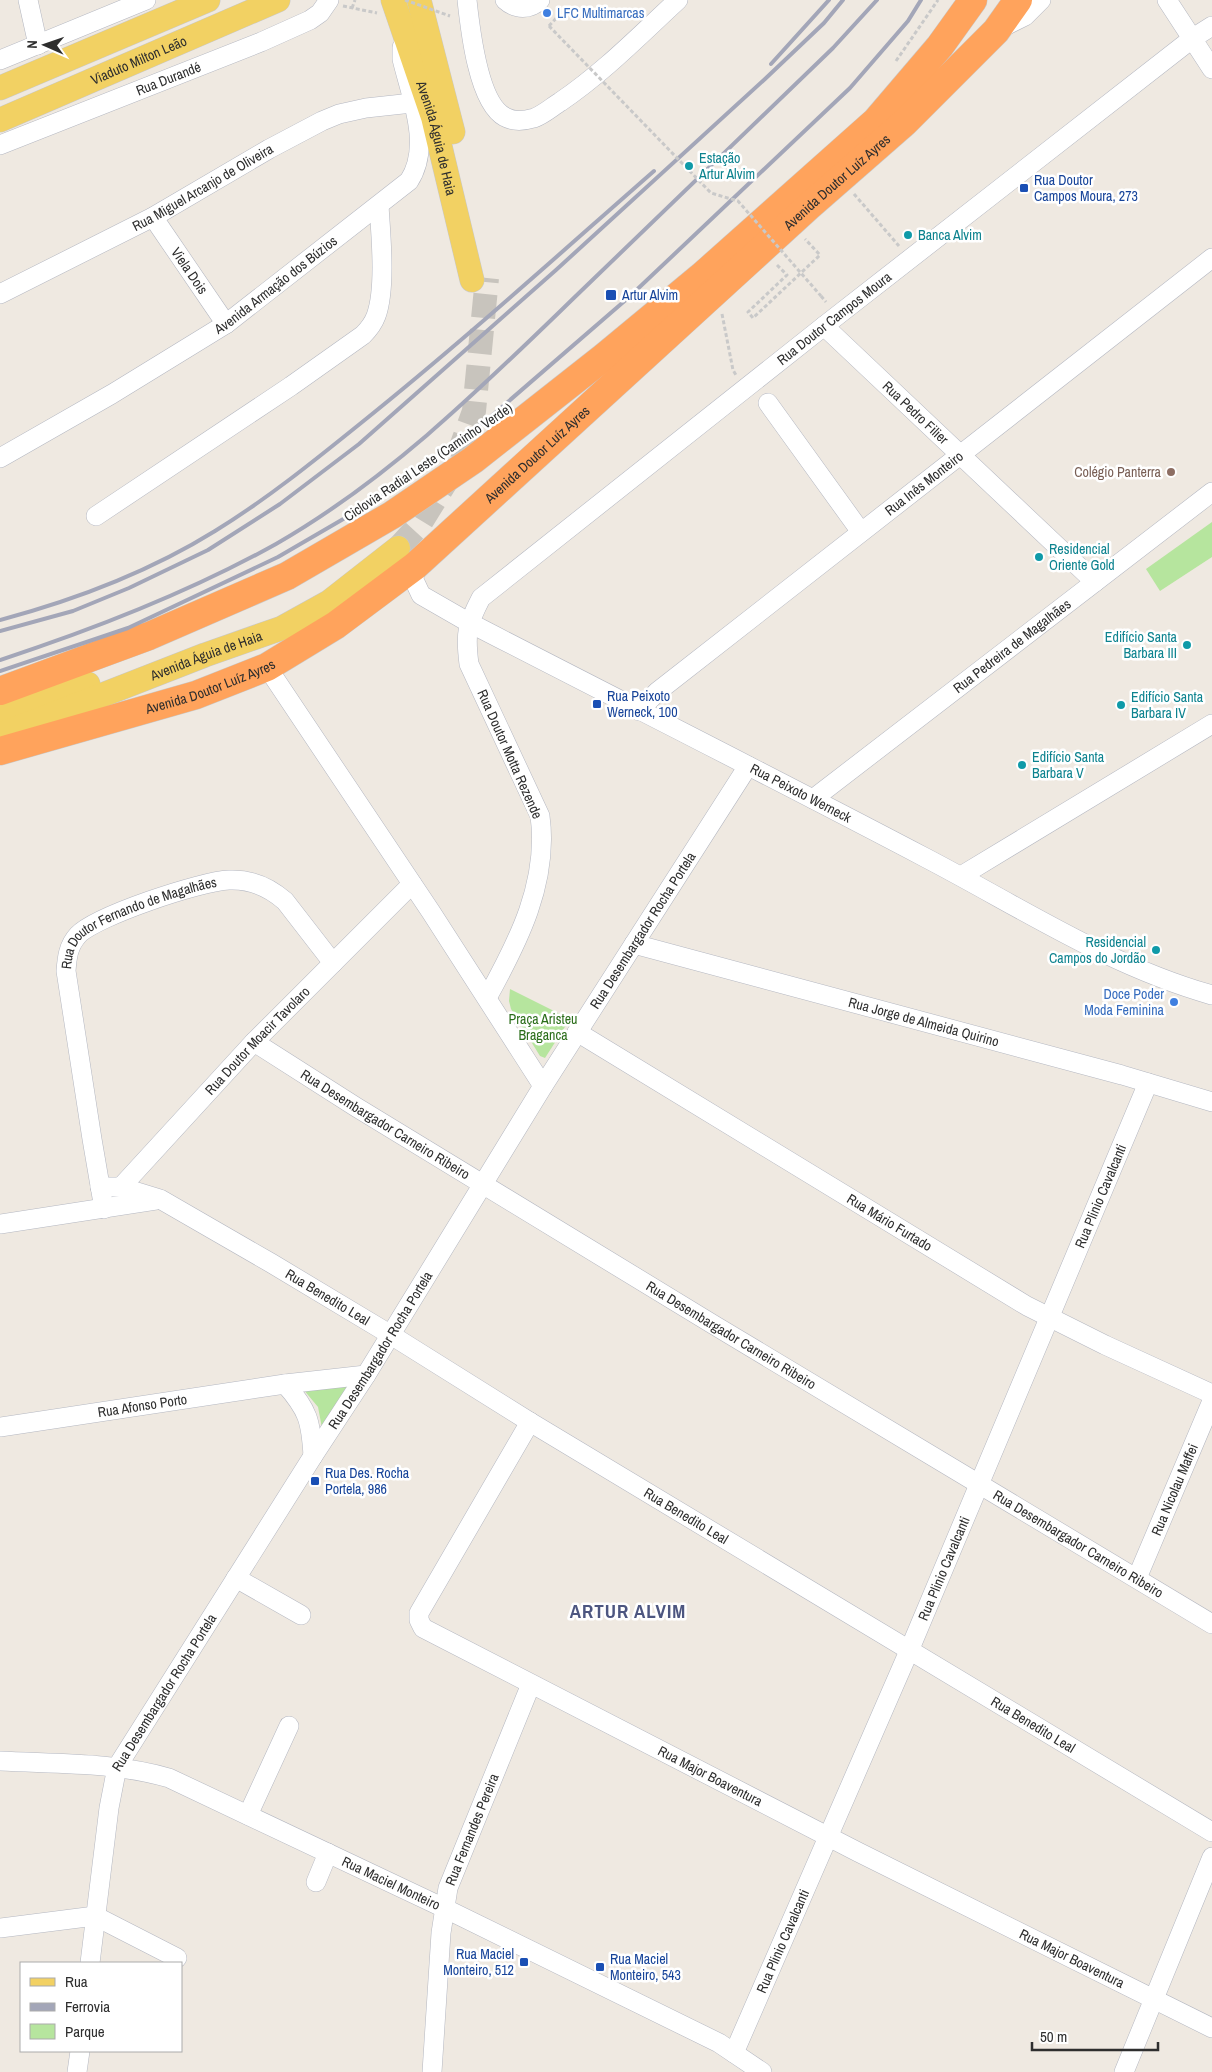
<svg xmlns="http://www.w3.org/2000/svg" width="1212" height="2072" font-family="'Archivo Narrow',sans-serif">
<rect width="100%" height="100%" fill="#efe9e1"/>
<!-- green -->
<g fill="#b6e59e">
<path d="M 1212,522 L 1212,557 L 1160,591 L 1146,569 Z"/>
<path d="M 510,989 L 570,1019 L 545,1058 L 540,1056 L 511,1009 L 509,1001 Z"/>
<path d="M 348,1385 L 322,1428 L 318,1407 L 303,1389 Z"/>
</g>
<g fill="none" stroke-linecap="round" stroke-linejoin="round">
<!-- major-tunnel -->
<path stroke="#c8c4bd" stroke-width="24" stroke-dasharray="24 12" stroke-linecap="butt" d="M 398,548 L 420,524 L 452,472 L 474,411 L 487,278"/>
<defs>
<g id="minor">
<path d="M 28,0 L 38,45"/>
<path d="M 467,0 C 470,28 478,103 505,117 C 514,122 524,121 534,118 C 543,115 552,107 560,102 C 603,73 640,35 678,0"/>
<path d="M 505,0 C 516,10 530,10 540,0"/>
<path d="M 1167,0 L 1212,69"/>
<path d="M 1001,28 L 1025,16 L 1041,0"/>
<path d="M 0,60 L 146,0"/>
<path id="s1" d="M 0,145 L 261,42 L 310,20 L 320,13 L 329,0"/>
<path id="s2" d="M 153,217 L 226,324"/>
<path id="s3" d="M 0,294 L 153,217 L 269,149 L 322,121 L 339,114 L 366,108 L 412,103"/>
<path id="s4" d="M 824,326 L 1095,582"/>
<path d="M 768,403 L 861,532"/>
<path id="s5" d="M 0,458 L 112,394 L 226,324 L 409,181 C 432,146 411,97 402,59 L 402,47"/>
<path d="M 96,516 L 291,386 L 363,335 C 369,329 373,324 376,316 C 386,289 381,236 379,206"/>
<path id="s6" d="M 415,566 L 414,580 L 421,595 L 468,622 C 621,701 774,778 926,858 C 1020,907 1109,966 1212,995"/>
<path d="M 267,667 L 431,912 L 543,1086"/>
<path id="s7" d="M 639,711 L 657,692 L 1212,258"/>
<path id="s8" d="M 813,799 L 1212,492"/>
<path d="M 961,876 L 1212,724"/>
<path id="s9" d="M 634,944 L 1122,1075 L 1212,1102"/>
<path id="s10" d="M 487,998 C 518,942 549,882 540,816 L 469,664 C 465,633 467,625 481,598 L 824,326 L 1193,38 L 1212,26"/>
<path id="s11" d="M 577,1032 L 1027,1306 L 1105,1345 L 1212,1394"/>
<path id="s12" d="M 254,1042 L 356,1107 L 714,1325 L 1212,1624"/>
<path id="s13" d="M 100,1187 L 121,1187 L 160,1199 L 271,1263 L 391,1335 L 530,1422 L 1212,1832"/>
<path id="s14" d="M 121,1187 L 254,1042 L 412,884"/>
<path id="s15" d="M 104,1209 L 92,1139 L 66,971 C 67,958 68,946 78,935 C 96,916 201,881 229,880 C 250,879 269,887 285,901 L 333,963"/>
<path d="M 0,1224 L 156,1200"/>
<path d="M 285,1384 C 308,1410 311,1421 313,1456"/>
<path id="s16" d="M 530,1422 L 419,1613 L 419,1620 L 423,1628 L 858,1852 L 1212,2028"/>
<path id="s17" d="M 0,1427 L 285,1384 L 366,1375"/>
<path d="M 236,1578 L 301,1615"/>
<path id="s18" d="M 1137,1578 L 1212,1401"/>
<path id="s19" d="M 0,1761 C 57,1764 115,1762 169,1778 L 444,1908 L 719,2043 L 762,2072"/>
<path d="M 248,1815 L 289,1726"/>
<path d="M 316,1882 L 328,1853"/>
<path d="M 95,1916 L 177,1958"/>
<path d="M 0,1928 L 95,1916"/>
<path id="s20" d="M 90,1963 L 109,1808 L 117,1767 L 313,1456 L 366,1375 L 543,1086 L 748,766"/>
<path id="s21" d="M 734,2053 L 909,1651 L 1148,1083"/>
<path d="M 77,2072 L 80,2051"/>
<path id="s22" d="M 432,2072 L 441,1933 L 448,1888 L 531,1684"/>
<path d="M 1124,2072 L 1212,1857"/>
</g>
<g id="major">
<path id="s23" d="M 393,0 L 433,117 L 472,280"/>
<path d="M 419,0 L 453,132"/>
<path d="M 0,88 L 208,0"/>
<path id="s24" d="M 0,120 L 278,0"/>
<path d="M 0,712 L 88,684"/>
<path id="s25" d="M 0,735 L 205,655 L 282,628 L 329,602 L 398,548"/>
</g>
<g id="highway">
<path d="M 0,691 L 149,636 L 287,576 L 392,515 L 473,460 L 604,357 L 703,275 L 876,121 L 940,46 L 973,0"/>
<path id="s26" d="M 0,751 L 196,695 L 267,667 L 336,625 L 415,566 L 808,207 L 904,123 L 996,31 L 1018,0"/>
</g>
</defs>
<!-- minor casing -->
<use href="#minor" stroke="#b4b7c1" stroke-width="20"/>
<!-- major casing -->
<use href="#major" stroke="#c9c9c9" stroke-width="25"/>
<!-- highway casing -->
<use href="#highway" stroke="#c9c9c9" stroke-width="29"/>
<!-- path -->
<g stroke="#c9c9c9" stroke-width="3" stroke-dasharray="4 2.5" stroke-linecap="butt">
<path d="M 343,6 L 377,13"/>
<path d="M 352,8 L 355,0"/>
<path d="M 549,26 L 558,16"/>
<path d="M 896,61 L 938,0"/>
<path d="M 854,194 L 899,246"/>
<path d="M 777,265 L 787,275 L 748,312 L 753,318 L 820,255 L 805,239"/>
<path d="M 821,296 L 826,302"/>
<path d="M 722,314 L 733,370 L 736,375"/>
</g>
<!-- minor -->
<use href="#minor" stroke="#fff" stroke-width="19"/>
<!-- major -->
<use href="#major" stroke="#f2d163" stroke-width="24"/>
<!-- highway -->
<use href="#highway" stroke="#ffa35c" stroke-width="28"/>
<!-- rail -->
<g stroke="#a3a6b8" stroke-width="4">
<path d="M 771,64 L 829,0"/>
<path d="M 0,620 C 75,600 149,572 215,531 C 267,499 314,461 361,423 C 462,342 557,256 654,171"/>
<path d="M 0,631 L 73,611 L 129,588 L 208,550 L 280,504 L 359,444 L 556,270 L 765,79 L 824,23 L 843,0"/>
<path d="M 0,660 C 95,629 188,593 276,544 C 391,478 485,384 579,293 C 664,211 749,130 833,48 L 877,0"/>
<path d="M 0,671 L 128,628 L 278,557 L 400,486 L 495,413 L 628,298 L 850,88 L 908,21 L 921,0"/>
</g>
<!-- path-bridge -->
<g stroke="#c9c9c9" stroke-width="3" stroke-dasharray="4 2.5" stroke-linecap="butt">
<path d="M 405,0 L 450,16"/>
<path d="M 549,26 L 711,193 L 738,201 L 821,296"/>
</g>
</g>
<!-- markers -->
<g fill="#3f7fe0" stroke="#fff" stroke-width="2">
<circle cx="547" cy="13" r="5"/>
<circle cx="1174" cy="1002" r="5"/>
</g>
<g fill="#0f9aa8" stroke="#fff" stroke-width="2">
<circle cx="689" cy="166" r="5"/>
<circle cx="908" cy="235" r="5"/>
<circle cx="1039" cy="557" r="5"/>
<circle cx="1187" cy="645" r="5"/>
<circle cx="1121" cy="705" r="5"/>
<circle cx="1022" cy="765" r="5"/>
<circle cx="1156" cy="950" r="5"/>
</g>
<g fill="#1a4fb4" stroke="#fff" stroke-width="2">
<rect x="1019" y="183" width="10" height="10" rx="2.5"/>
<rect x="605" y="289" width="12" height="12" rx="2.5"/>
<rect x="592" y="699" width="10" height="10" rx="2.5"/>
<rect x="310" y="1476" width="10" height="10" rx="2.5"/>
<rect x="519" y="1957" width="10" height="10" rx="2.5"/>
<rect x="595" y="1962" width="10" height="10" rx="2.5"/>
</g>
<circle fill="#8d6e63" stroke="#fff" stroke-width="2" cx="1171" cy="472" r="5"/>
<g text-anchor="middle" stroke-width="5" stroke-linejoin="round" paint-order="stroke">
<!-- shop labels -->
<g font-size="14" fill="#366cbe" stroke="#fff" text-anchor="start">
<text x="557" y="18">LFC Multimarcas</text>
<text x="1164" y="999" text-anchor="end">Doce Poder<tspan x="1164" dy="16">Moda Feminina</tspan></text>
</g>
<!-- street labels -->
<g font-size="14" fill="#2e2e2e" stroke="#fff">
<text dy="5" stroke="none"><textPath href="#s24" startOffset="151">Viaduto Milton Leão</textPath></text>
<text dy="5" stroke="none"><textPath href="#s1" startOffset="181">Rua Durandé</textPath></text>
<text dy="5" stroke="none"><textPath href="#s23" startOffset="145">Avenida Águia de Haia</textPath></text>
<text dy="5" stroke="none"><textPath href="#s26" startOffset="1030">Avenida Doutor Luíz Ayres</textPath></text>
<text dy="5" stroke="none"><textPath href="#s3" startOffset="229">Rua Miguel Arcanjo de Oliveira</textPath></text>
<text dy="5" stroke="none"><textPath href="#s2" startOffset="65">Viela Dois</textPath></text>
<text dy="5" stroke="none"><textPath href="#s5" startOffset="326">Avenida Armação dos Búzios</textPath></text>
<text dy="5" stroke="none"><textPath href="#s10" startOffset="880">Rua Doutor Campos Moura</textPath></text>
<text dy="5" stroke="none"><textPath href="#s4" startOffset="126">Rua Pedro Filier</textPath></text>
<text dy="5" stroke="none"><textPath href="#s26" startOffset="625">Avenida Doutor Luíz Ayres</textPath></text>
<text transform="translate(428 462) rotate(-34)" y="5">Ciclovia Radial Leste (Caminho Verde)</text>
<text dy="5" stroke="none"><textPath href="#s7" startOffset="365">Rua Inês Monteiro</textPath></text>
<text dy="5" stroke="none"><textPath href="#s8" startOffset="251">Rua Pedreira de Magalhães</textPath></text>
<text dy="5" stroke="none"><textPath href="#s25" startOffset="221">Avenida Águia de Haia</textPath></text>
<text dy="5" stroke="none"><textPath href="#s26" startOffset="220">Avenida Doutor Luíz Ayres</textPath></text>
<text transform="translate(510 754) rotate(66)" y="5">Rua Doutor Motta Rezende</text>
<text dy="5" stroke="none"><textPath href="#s6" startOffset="459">Rua Peixoto Werneck</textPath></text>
<text dy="5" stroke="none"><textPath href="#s15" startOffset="336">Rua Doutor Fernando de Magalhães</textPath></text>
<text dy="5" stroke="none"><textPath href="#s20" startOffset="1186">Rua Desembargador Rocha Portela</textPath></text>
<text dy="5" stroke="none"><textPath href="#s9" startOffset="300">Rua Jorge de Almeida Quirino</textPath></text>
<text dy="5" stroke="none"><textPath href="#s14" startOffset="200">Rua Doutor Moacir Tavolaro</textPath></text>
<text dy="5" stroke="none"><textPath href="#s12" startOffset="155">Rua Desembargador Carneiro Ribeiro</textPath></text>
<text dy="5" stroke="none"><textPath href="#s21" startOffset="932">Rua Plinio Cavalcanti</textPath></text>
<text dy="5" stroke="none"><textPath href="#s11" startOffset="366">Rua Mário Furtado</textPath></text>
<text dy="5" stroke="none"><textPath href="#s13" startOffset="256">Rua Benedito Leal</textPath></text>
<text dy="5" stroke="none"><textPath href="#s12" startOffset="560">Rua Desembargador Carneiro Ribeiro</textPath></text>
<text dy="5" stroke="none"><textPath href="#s20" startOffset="691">Rua Desembargador Rocha Portela</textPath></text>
<text dy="5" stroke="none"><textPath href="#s17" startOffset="144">Rua Afonso Porto</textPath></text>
<text dy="5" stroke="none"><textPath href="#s18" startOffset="96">Rua Nicolau Maffei</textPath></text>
<text dy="5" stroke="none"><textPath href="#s13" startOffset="676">Rua Benedito Leal</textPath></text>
<text dy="5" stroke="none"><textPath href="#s12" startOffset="965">Rua Desembargador Carneiro Ribeiro</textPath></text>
<text dy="5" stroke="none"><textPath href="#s21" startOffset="528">Rua Plinio Cavalcanti</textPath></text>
<text dy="5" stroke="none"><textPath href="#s20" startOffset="286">Rua Desembargador Rocha Portela</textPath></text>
<text dy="5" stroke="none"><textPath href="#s13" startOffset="1081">Rua Benedito Leal</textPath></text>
<text dy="5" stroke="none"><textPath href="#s16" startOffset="560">Rua Major Boaventura</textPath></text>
<text dy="5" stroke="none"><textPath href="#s22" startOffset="248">Rua Fernandes Pereira</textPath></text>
<text dy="5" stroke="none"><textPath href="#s19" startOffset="416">Rua Maciel Monteiro</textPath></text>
<text dy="5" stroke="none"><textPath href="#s21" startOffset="122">Rua Plinio Cavalcanti</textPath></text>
<text dy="5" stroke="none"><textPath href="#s16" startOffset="965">Rua Major Boaventura</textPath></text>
</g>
<!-- culture labels -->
<g font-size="14" fill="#0d838f" stroke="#fff" text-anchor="start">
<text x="699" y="163">Estação<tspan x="699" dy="16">Artur Alvim</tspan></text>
<text x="918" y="240">Banca Alvim</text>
<text x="1049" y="554">Residencial<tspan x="1049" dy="16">Oriente Gold</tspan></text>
<text x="1177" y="642" text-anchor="end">Edifício Santa<tspan x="1177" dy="16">Barbara III</tspan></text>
<text x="1131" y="702">Edifício Santa<tspan x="1131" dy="16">Barbara IV</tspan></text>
<text x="1032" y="762">Edifício Santa<tspan x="1032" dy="16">Barbara V</tspan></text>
<text x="1146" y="947" text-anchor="end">Residencial<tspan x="1146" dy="16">Campos do Jordão</tspan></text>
</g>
<!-- transit labels -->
<g font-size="14" fill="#164399" stroke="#fff" text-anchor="start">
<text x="1034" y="185">Rua Doutor<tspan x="1034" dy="16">Campos Moura, 273</tspan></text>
<text x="622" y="300">Artur Alvim</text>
<text x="607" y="701">Rua Peixoto<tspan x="607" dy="16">Werneck, 100</tspan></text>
<text x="325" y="1478">Rua Des. Rocha<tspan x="325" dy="16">Portela, 986</tspan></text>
<text x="514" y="1959" text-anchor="end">Rua Maciel<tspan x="514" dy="16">Monteiro, 512</tspan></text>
<text x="610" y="1964">Rua Maciel<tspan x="610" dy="16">Monteiro, 543</tspan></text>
</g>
<!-- education labels -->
<g font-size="14" fill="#785e54" stroke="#fff" text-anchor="end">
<text x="1161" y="477">Colégio Panterra</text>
</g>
<!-- park labels -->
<g font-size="14" fill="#2c6e1b" stroke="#fff">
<text x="543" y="1024">Praça Aristeu<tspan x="543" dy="16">Braganca</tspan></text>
</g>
<!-- district labels -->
<g font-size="19" font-weight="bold" letter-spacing="1" fill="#4d5680" stroke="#fff">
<text x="628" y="1618">ARTUR ALVIM</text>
</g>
</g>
<!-- legend -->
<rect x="20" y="1962" width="162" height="90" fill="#ffffff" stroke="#ababab"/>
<rect x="30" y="1978" width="25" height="8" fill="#f2d163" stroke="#ababab"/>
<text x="65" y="1987" font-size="15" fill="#2e2e2e">Rua</text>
<rect x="30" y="2003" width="25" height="8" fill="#a3a6b8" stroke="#ababab"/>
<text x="65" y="2012" font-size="15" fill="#2e2e2e">Ferrovia</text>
<rect x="30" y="2024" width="25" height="15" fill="#b6e59e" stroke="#ababab"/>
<text x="65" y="2037" font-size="15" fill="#2e2e2e">Parque</text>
<!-- north arrow -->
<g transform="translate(45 45) rotate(272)" stroke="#ffffff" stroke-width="4" paint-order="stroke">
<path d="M0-4L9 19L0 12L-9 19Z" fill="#2e2e2e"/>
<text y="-8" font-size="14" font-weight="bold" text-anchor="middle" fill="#2e2e2e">N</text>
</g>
<!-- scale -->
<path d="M1032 2042v8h126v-8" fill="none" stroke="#2e2e2e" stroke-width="2.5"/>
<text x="1040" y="2042" font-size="15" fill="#2e2e2e" stroke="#ffffff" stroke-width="4" paint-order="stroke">50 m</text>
</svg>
